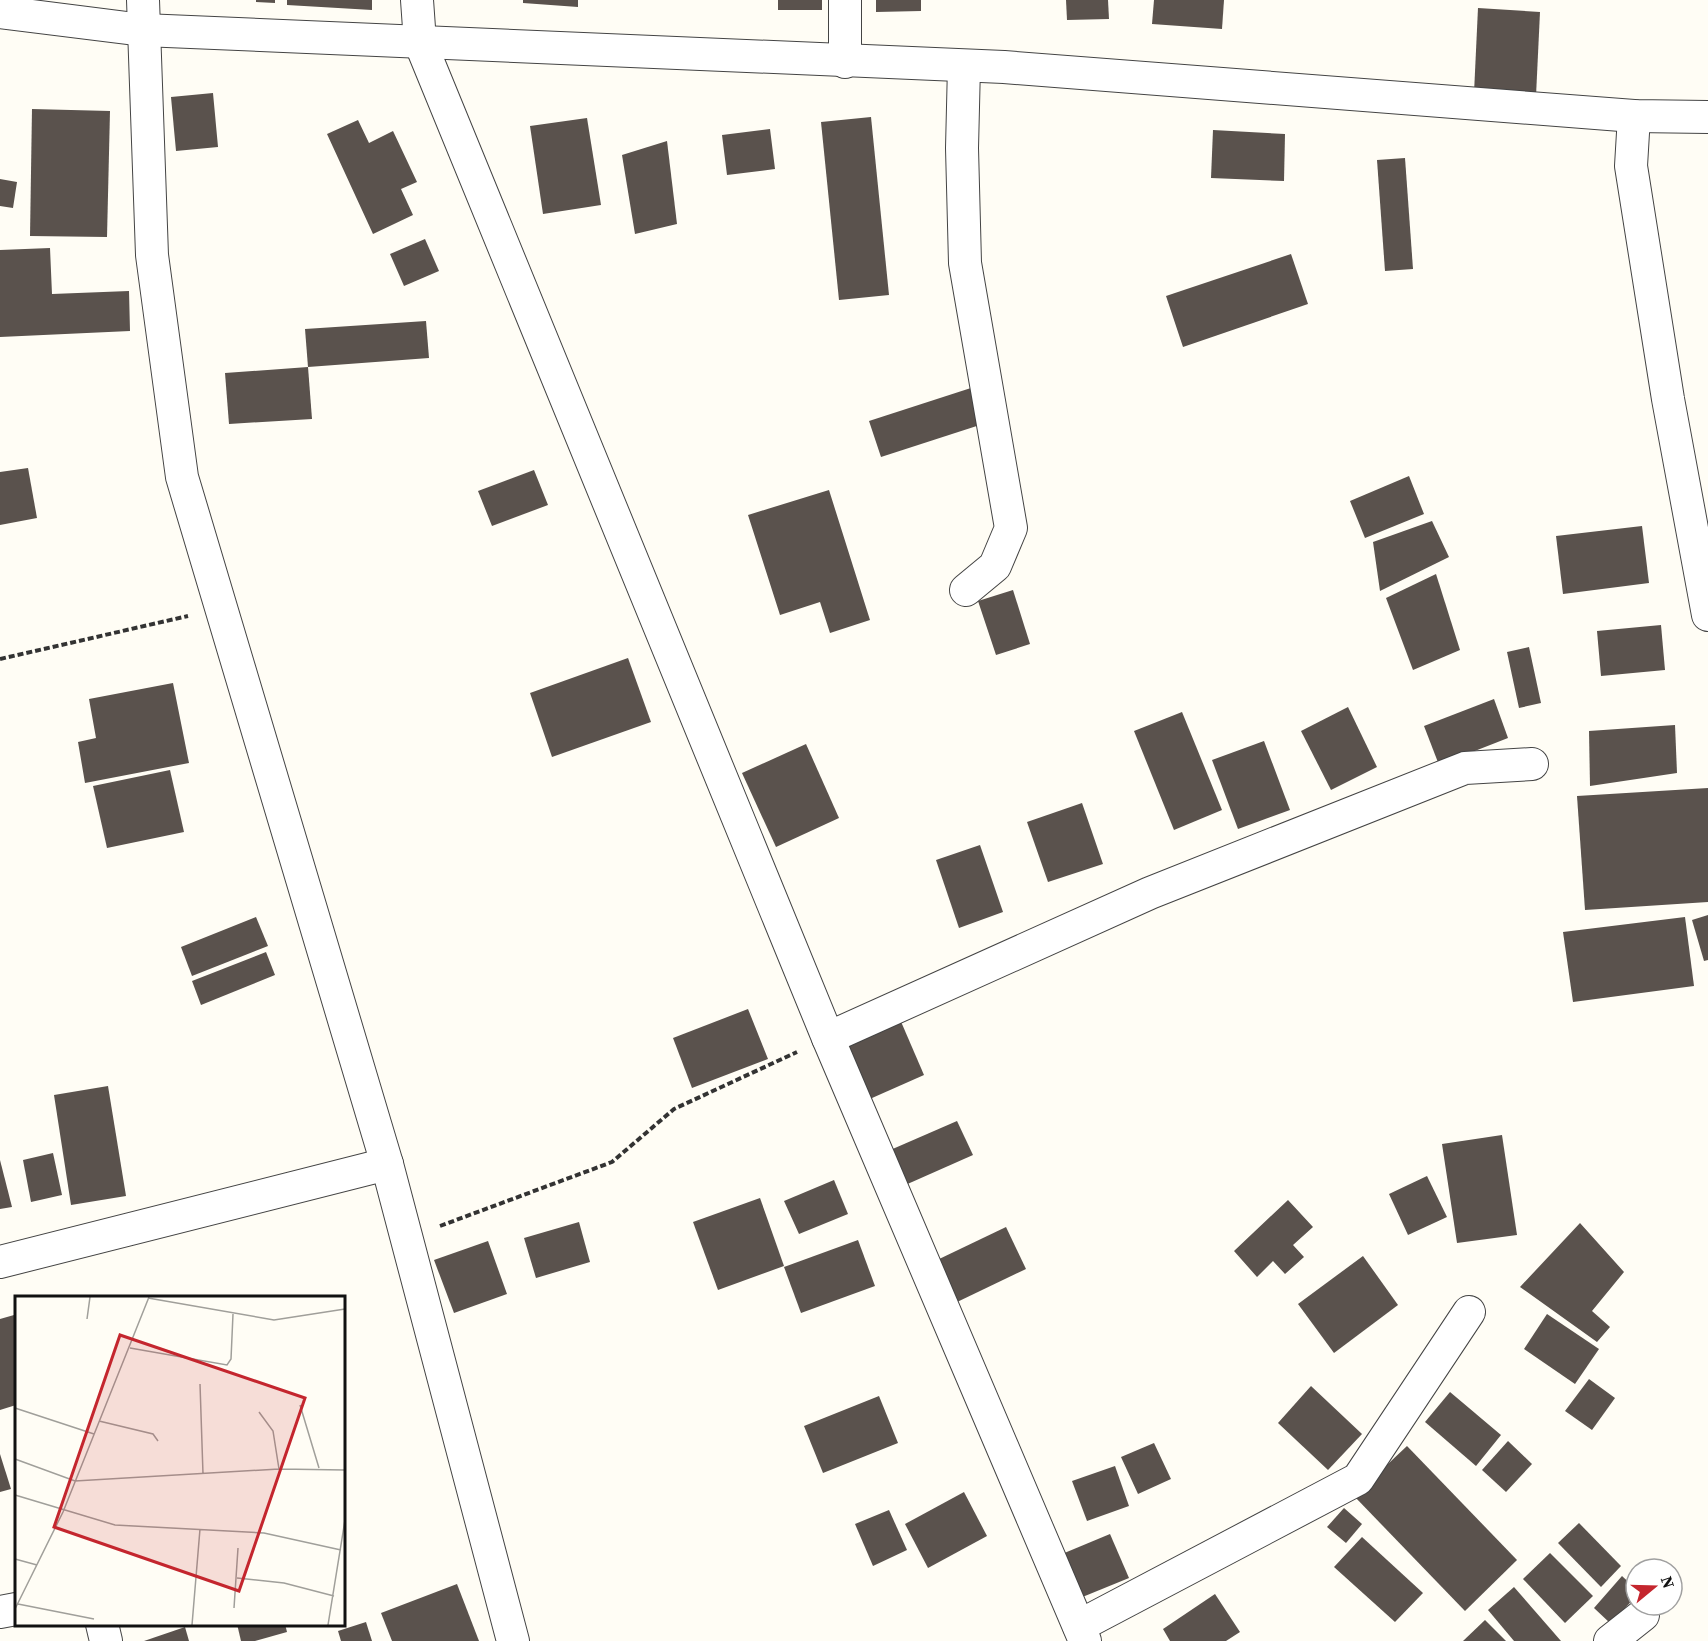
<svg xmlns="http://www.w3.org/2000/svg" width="1708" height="1641" font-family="'Source Serif 4',serif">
<rect width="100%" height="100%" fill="#fffdf5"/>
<!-- building -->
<g fill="#5a524d">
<path d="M 256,0 L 275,0 L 275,3 L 256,2 Z"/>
<path d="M 287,0 L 372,0 L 372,10 L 287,5 Z"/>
<path d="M 523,0 L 578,0 L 578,7 L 523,3 Z"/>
<rect x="778" y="0" width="44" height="10"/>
<path d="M 876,0 L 921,0 L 921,11 L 876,12 Z"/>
<path d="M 1066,0 L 1108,0 L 1109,19 L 1067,20 Z"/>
<path d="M 1154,0 L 1224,0 L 1222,29 L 1152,24 Z"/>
<path d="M 1478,8 L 1540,12 L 1536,96 L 1474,93 Z"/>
<path d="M 213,93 L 218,147 L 176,151 L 171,97 Z"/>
<path d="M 32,109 L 110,111 L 107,237 L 30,236 Z"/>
<path d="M 871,117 L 889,295 L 839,300 L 821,122 Z"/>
<path d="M 587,118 L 601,205 L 543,214 L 530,126 Z"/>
<path d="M 358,120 L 369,143 L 393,131 L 417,182 L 401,189 L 413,215 L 373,234 L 327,134 Z"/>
<path d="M 770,129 L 775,169 L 727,175 L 722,135 Z"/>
<path d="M 1213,130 L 1285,134 L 1284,181 L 1211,178 Z"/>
<path d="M 667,141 L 677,224 L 635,234 L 622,155 Z"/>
<path d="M 1405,158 L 1413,269 L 1385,271 L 1377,160 Z"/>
<path d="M 0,179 L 17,182 L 13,208 L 0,206 Z"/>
<path d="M 425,239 L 439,271 L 404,286 L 390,254 Z"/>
<path d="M 50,248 L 52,294 L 129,291 L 130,331 L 0,337 L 0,250 Z"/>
<path d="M 1291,254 L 1308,304 L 1183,347 L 1166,296 Z"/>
<path d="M 426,321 L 429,358 L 308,367 L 305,329 Z"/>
<path d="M 308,367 L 312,419 L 229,424 L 225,373 Z"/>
<path d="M 974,387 L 986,423 L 881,457 L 869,421 Z"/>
<path d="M 28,468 L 37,518 L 0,525 L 0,472 Z"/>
<path d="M 534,470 L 548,505 L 492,526 L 478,491 Z"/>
<path d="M 1409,476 L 1424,514 L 1365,538 L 1350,501 Z"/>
<path d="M 829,490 L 870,620 L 830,633 L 820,602 L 780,615 L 748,515 Z"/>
<path d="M 1432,521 L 1449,557 L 1380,591 L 1373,542 Z"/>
<path d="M 1642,526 L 1649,583 L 1563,594 L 1556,536 Z"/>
<path d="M 1436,574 L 1460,650 L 1413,670 L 1386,598 Z"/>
<path d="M 1013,590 L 1030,644 L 996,655 L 978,601 Z"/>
<path d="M 1661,625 L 1665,670 L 1601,676 L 1597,631 Z"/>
<path d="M 1529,647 L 1541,703 L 1519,708 L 1507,652 Z"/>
<path d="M 628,658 L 651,722 L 552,757 L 530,693 Z"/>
<path d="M 173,683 L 189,763 L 85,783 L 78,742 L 96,738 L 89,699 Z"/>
<path d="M 1494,699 L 1508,738 L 1439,765 L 1424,726 Z"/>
<path d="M 1348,707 L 1377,767 L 1331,790 L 1301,731 Z"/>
<path d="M 1182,712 L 1222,810 L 1174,830 L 1134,731 Z"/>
<path d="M 1675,725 L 1677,773 L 1590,786 L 1589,731 Z"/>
<path d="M 1264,741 L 1290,810 L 1238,829 L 1212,760 Z"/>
<path d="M 806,744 L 839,818 L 776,847 L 742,773 Z"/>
<path d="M 170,770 L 184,832 L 107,848 L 93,786 Z"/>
<path d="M 1708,788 L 1708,902 L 1585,910 L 1577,796 Z"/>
<path d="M 1082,803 L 1103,864 L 1048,882 L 1027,822 Z"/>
<path d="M 980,845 L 1003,912 L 959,928 L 936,860 Z"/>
<path d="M 1708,915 L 1708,960 L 1704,961 L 1692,920 Z"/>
<path d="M 256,917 L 268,946 L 192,976 L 181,947 Z"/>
<path d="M 1685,917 L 1694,986 L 1573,1002 L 1563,932 Z"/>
<path d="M 266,952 L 275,975 L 201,1005 L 192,981 Z"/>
<path d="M 748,1009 L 768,1059 L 692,1088 L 673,1038 Z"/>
<path d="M 899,1017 L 924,1075 L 863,1102 L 838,1044 Z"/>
<path d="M 108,1086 L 126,1196 L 71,1205 L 54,1095 Z"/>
<path d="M 957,1121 L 973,1155 L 903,1186 L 888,1151 Z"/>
<path d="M 1502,1135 L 1517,1235 L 1457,1243 L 1442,1144 Z"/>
<path d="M 53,1153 L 62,1195 L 31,1202 L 23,1160 Z"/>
<path d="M 0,1160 L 12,1207 L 0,1209 Z"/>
<path d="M 1427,1176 L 1447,1217 L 1408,1235 L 1389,1194 Z"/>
<path d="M 834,1180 L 848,1214 L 799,1234 L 784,1201 Z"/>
<path d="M 760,1198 L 784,1266 L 718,1290 L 693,1222 Z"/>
<path d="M 1288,1200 L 1313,1227 L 1293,1245 L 1304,1257 L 1285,1274 L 1273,1261 L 1257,1277 L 1234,1251 Z"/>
<path d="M 579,1222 L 590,1262 L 536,1278 L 524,1238 Z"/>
<path d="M 1580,1223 L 1624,1272 L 1592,1311 L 1610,1327 L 1597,1342 L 1520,1287 Z"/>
<path d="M 1006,1227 L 1026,1269 L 955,1303 L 935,1261 Z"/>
<path d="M 858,1240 L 875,1286 L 801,1313 L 784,1267 Z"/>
<path d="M 488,1241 L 507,1294 L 454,1313 L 434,1260 Z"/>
<path d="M 1363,1256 L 1398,1305 L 1334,1353 L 1298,1304 Z"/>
<path d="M 1547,1314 L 1599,1349 L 1575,1384 L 1524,1349 Z"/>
<path d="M 14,1315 L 16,1326 L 16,1405 L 0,1410 L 0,1319 Z"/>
<path d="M 1589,1379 L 1615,1398 L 1592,1430 L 1565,1411 Z"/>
<path d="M 1311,1386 L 1362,1434 L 1328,1470 L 1278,1423 Z"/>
<path d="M 1450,1392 L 1501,1435 L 1476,1466 L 1425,1422 Z"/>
<path d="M 879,1396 L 898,1443 L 823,1473 L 804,1426 Z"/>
<path d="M 1508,1441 L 1532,1464 L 1506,1492 L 1482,1470 Z"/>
<path d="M 1154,1443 L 1171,1479 L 1138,1494 L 1121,1457 Z"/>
<path d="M 1407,1446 L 1517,1560 L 1465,1611 L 1354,1496 Z"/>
<path d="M 0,1454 L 11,1489 L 0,1492 Z"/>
<path d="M 1115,1466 L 1129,1506 L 1087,1521 L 1072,1481 Z"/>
<path d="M 964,1492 L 987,1536 L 928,1568 L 905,1524 Z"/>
<path d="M 1344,1508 L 1362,1524 L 1346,1543 L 1327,1527 Z"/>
<path d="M 889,1510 L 907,1550 L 873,1566 L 855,1524 Z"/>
<path d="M 1579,1523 L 1621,1566 L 1601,1587 L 1558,1543 Z"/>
<path d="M 1110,1534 L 1129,1578 L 1080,1598 L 1062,1554 Z"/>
<path d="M 1362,1537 L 1423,1593 L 1395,1622 L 1334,1567 Z"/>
<path d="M 1550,1553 L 1593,1596 L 1565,1623 L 1523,1579 Z"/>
<path d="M 1622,1576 L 1636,1589 L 1636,1596 L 1611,1624 L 1594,1608 Z"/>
<path d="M 457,1584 L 479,1641 L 392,1641 L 381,1613 Z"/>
<path d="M 1514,1587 L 1561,1641 L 1514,1641 L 1488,1610 Z"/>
<path d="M 1215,1594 L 1240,1632 L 1226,1641 L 1170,1641 L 1163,1629 Z"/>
<path d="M 1485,1620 L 1506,1641 L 1463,1641 Z"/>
<path d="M 366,1622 L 372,1641 L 341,1641 L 338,1631 Z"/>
<path d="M 237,1624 L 285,1624 L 287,1632 L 255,1641 L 241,1641 Z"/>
<path d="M 185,1627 L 189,1641 L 144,1641 Z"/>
</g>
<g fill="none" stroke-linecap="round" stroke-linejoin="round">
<defs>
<g id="minor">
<path d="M 143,0 L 152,255 L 182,477 L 387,1164 L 513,1641"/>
<path d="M 417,0 L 420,42 L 828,1038 L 1085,1641"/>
<path d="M 845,0 L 845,62"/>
<path d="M 0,12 L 143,30 L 1004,67 L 1634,116 L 1708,117"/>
<path d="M 964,66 L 962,148 L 965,263 L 1011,528 L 995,566 L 966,590"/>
<path d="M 1634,116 L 1631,166 L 1668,399 L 1708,615"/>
<path d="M 828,1038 L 1150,893 L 1465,768 L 1532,764"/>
<path d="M 0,1262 L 387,1164"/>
<path d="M 0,1612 L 16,1609"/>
<path d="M 102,1624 L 106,1641"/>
<path d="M 1079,1626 L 1358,1479 L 1469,1312"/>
<path d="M 1610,1641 L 1643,1615"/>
</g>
</defs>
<!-- minor casing -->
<use href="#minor" stroke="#444" stroke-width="34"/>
<!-- path -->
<g stroke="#333" stroke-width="4" stroke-dasharray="6 3" stroke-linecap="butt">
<path d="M 0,659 L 188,616"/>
<path d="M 440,1226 L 612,1162 L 674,1109 L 797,1052"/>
</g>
<!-- minor -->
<use href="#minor" stroke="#fff" stroke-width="32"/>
</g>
<!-- overview -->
<g transform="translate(15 1296)">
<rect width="330" height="330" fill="#fffdf5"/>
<path fill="none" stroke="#a09f9a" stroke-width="1.5" d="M 133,2 L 259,24 L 330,13M 72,23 L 75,1M 115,52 L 212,69 L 216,63 L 218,18M 185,88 L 188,178M 285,109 L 304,172M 0,112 L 79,138M 244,116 L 258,135 L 264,173M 84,125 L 138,138 L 143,145M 0,163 L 60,185 L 264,173 L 330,174M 0,199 L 100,229 L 249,237 L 326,254M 0,263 L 22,269M 222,282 L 269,287 L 319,300M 3,308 L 79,323M 219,312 L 223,252M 0,313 L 48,216 L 134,1M 177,329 L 185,233M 313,329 L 330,224"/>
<path fill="#c4262e" fill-opacity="0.15" stroke="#c4262e" stroke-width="3" d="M 105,39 L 290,102 L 224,295 L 39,231 Z"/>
<rect width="330" height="330" fill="none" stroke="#111" stroke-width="3"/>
</g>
<!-- north arrow -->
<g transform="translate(1654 1587) rotate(71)"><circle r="28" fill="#ffffff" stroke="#a0a0a0" stroke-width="1.5"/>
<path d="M0-4.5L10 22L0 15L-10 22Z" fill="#c4262e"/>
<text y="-9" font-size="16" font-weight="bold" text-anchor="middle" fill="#111111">N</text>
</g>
</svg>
